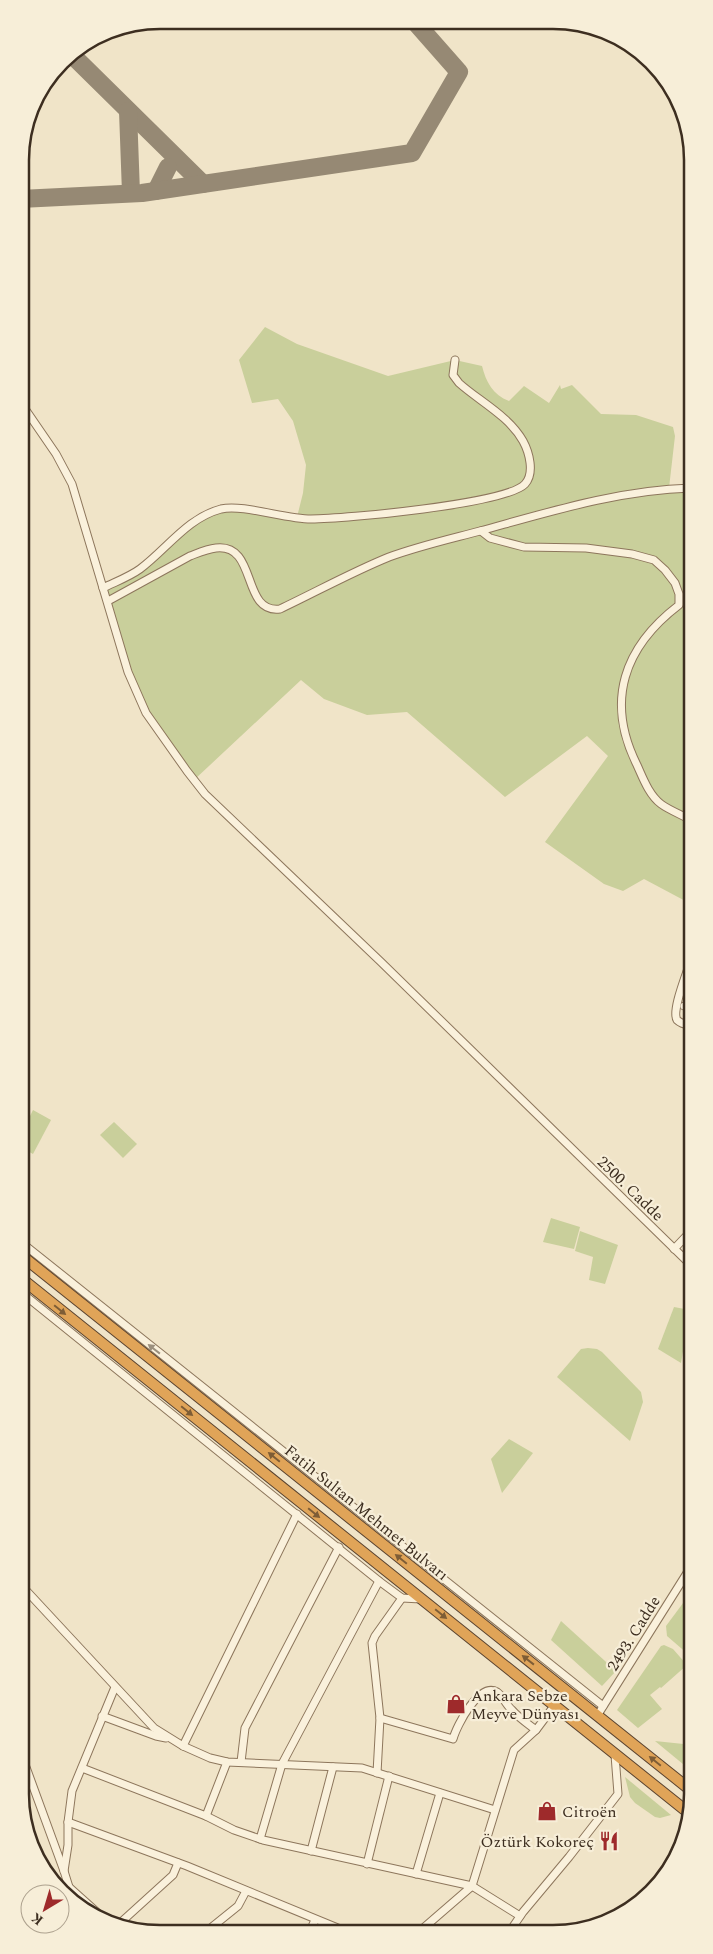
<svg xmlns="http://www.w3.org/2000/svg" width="713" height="1954" font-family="Spectral,serif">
<rect width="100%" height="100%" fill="#f0e4c8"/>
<!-- green -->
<g fill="#c9cf9b">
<path d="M 265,327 L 297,344 L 388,376 L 455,360 L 482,366 C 486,382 493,395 509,401 L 524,386 L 549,403 L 560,385 L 561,389 L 572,385 L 601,414 L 636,415 L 673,427 L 675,436 L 669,488 L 691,488 L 691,904 L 644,879 L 623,891 L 604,884 L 545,842 L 608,756 L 587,736 L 505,797 L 407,712 L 367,715 L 324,699 L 301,680 L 194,780 L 146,713 L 103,588 L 139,570 L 192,522 L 223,509 L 297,517 L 303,493 L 306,465 L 293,421 L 278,399 L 252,403 L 239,360 Z"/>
<path d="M 33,1110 L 51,1120 L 33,1154 L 22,1148 L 22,1132 Z"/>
<path d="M 114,1122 L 137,1144 L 123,1158 L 100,1135 Z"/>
<path d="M 551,1218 L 580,1227 L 574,1249 L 543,1242 Z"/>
<path d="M 580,1231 L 618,1245 L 605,1284 L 589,1280 L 593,1257 L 575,1251 Z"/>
<path d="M 674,1307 L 690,1310 L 681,1363 L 658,1349 Z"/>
<path d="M 588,1348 L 597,1349 L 602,1352 L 641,1392 L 643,1402 L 630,1441 L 557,1377 L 581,1349 Z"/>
<path d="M 509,1439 L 533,1453 L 502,1493 L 491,1459 Z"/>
<path d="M 692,1591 L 692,1653 L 689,1655 L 667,1636 L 666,1626 Z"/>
<path d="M 561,1621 L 616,1671 L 602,1686 L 551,1640 Z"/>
<path d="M 664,1645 L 673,1649 L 687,1665 L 661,1688 L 660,1687 L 650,1695 L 662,1709 L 638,1728 L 617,1710 L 661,1646 Z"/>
<path d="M 655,1741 L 693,1745 L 693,1764 L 689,1769 Z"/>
<path d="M 625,1777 L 671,1815 L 660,1818 L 655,1817 L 635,1803 L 630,1797 Z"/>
</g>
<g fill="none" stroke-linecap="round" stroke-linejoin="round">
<!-- taxiway -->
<g stroke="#968974" stroke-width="18">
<path d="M 70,53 L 203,184"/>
<path d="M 128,111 L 131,193"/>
<path d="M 156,191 L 168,167"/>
<path d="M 20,199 L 142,193 L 412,153 L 459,72 L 415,22"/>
</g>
<defs>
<g id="minor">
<path d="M 21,403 L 56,454 L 72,484 L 128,672 L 146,713 L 187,771 L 205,794 L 381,962 L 692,1266"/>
<path d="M 481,531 L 490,538 L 524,547 L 586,548 L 632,554 L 654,560 L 665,570 L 675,583 L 679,594 L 679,605 C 624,647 605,701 637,765 C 643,778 649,795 661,804 C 669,810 682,815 691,820"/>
<path d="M 103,588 C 115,582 129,577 140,569 C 167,549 187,518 221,509 C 243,504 285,519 311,519 C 344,519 506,504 525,484 C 535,473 529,452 523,441 C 509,416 479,401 459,383 L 453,375 L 455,360"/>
<path d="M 108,601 L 190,556 C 198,553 207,549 216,548 C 258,543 241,614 280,609 C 316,592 352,572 389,557 C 419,546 450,539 480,531 C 549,512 619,490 691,488"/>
<path d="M 691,959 C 688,971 671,1010 677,1020 C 681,1024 687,1025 692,1026"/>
<path d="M 684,1006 L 692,1008"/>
<path d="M 22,1243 L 603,1706"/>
<path d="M 674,1249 L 692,1230"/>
<path d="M 22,1293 L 379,1581 L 402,1598 L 421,1599"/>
<path d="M 22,1586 L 154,1728 L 183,1746 L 210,1758 L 227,1762 L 362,1768 L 495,1810"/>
<path d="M 102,1716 L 156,1736 L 166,1738"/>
<path d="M 597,1716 L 692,1565"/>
<path d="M 380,1718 L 453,1739 C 457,1725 479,1682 497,1692 C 503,1696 506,1705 512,1710 C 519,1718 528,1724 536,1730"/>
<path d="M 183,1746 L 297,1514"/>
<path d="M 23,1759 L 64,1871 L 69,1887 L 66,1896"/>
<path d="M 241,1762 L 245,1728 L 339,1547"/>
<path d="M 82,1768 L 206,1816 L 227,1762"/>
<path d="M 377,1773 L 380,1718 L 372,1643 L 375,1636 L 402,1598"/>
<path d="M 206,1816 L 234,1830 L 263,1840 L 472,1886 L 520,1916"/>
<path d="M 68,1822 L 187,1866 L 345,1931"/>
<path d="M 260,1839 L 282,1764 L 379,1581"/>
<path d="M 311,1851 L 333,1767"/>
<path d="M 367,1864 L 389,1776"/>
<path d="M 64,1871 L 68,1845 L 68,1822 L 72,1791 L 115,1687"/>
<path d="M 416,1874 L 440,1793"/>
<path d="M 69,1887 L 98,1913"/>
<path d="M 119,1924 L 173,1875 L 178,1863"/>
<path d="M 207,1931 L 238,1906 L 246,1891"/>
<path d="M 310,1931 L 315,1920"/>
<path d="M 420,1931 L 472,1886 L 514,1750 L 536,1730 L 554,1706"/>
<path d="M 510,1931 L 523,1912 L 569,1857 L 618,1794 L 615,1755"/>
</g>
<g id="highway">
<path d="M 22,1256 L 693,1792"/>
<path d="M 22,1279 L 690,1814"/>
</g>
</defs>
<!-- minor casing -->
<use href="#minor" stroke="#8d765c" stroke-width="9"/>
<!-- highway casing -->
<use href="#highway" stroke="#5b4430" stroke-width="12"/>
<!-- minor -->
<use href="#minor" stroke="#faf1dc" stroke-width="7"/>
<!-- highway -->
<use href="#highway" stroke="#e0a458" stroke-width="10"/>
</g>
<!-- one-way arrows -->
<defs><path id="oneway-solid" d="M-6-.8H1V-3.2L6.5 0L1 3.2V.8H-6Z" transform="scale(1.25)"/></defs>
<g fill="#7e5d36">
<use href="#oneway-solid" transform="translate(60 1310) rotate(39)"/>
<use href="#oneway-solid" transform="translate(187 1411) rotate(39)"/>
<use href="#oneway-solid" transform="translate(274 1457) rotate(-141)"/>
<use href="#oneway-solid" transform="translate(314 1513) rotate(39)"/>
<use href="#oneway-solid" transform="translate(401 1559) rotate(-141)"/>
<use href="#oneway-solid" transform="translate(441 1614) rotate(39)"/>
<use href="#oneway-solid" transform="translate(528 1660) rotate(-142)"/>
<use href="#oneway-solid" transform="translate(655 1761) rotate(-141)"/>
</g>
<use fill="#9c907e" href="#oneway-solid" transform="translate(154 1349) rotate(-142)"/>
<!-- icons -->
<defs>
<symbol id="shop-bare" viewBox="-9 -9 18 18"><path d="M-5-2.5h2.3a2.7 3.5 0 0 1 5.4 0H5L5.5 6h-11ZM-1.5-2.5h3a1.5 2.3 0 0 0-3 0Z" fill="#9e2a2b" stroke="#f7eed8" stroke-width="2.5" paint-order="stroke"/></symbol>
<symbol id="restaurant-bare" viewBox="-9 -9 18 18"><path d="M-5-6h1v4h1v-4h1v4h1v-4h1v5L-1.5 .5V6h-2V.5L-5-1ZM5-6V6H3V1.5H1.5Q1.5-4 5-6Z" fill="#9e2a2b" stroke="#f7eed8" stroke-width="2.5" paint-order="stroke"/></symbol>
</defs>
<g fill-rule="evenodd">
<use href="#shop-bare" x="442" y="1690" width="28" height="28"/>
<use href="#shop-bare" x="533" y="1797" width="28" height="28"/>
<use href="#restaurant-bare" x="595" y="1827" width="28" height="28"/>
</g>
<g text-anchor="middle" stroke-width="4.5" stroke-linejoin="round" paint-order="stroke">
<!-- street labels -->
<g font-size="16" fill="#3d2e20" stroke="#f7eed8">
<text transform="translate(631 1188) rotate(44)" y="6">2500. Cadde</text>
<text transform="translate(367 1512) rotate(39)" y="6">Fatih Sultan Mehmet Bulvarı</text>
<text transform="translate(633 1633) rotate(-58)" y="6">2493. Cadde</text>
</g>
<!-- poi labels -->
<g font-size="16" fill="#3d2e20" stroke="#f7eed8" text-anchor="start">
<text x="471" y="1701">Ankara Sebze<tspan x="471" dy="18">Meyve Dünyası</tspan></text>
<text x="562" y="1817">Citroën</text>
<text x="594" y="1847" text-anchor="end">Öztürk Kokoreç</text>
</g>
</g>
<!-- crop -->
<path d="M0 0H713V1954H0ZM160 29H553A131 131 0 0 1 684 160V1794A131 131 0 0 1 553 1925H160A131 131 0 0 1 29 1794V160A131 131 0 0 1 160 29Z" fill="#f7eed8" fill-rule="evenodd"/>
<path fill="none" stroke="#3d2e20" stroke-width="2.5" d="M160 29H553A131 131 0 0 1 684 160V1794A131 131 0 0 1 553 1925H160A131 131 0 0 1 29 1794V160A131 131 0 0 1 160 29Z"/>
<!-- north arrow -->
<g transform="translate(45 1909) rotate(218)"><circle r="24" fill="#f7eed8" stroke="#ada18e"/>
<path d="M0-4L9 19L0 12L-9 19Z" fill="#9e2a2b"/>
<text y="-8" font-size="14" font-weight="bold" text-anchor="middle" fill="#3d2e20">K</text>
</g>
</svg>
